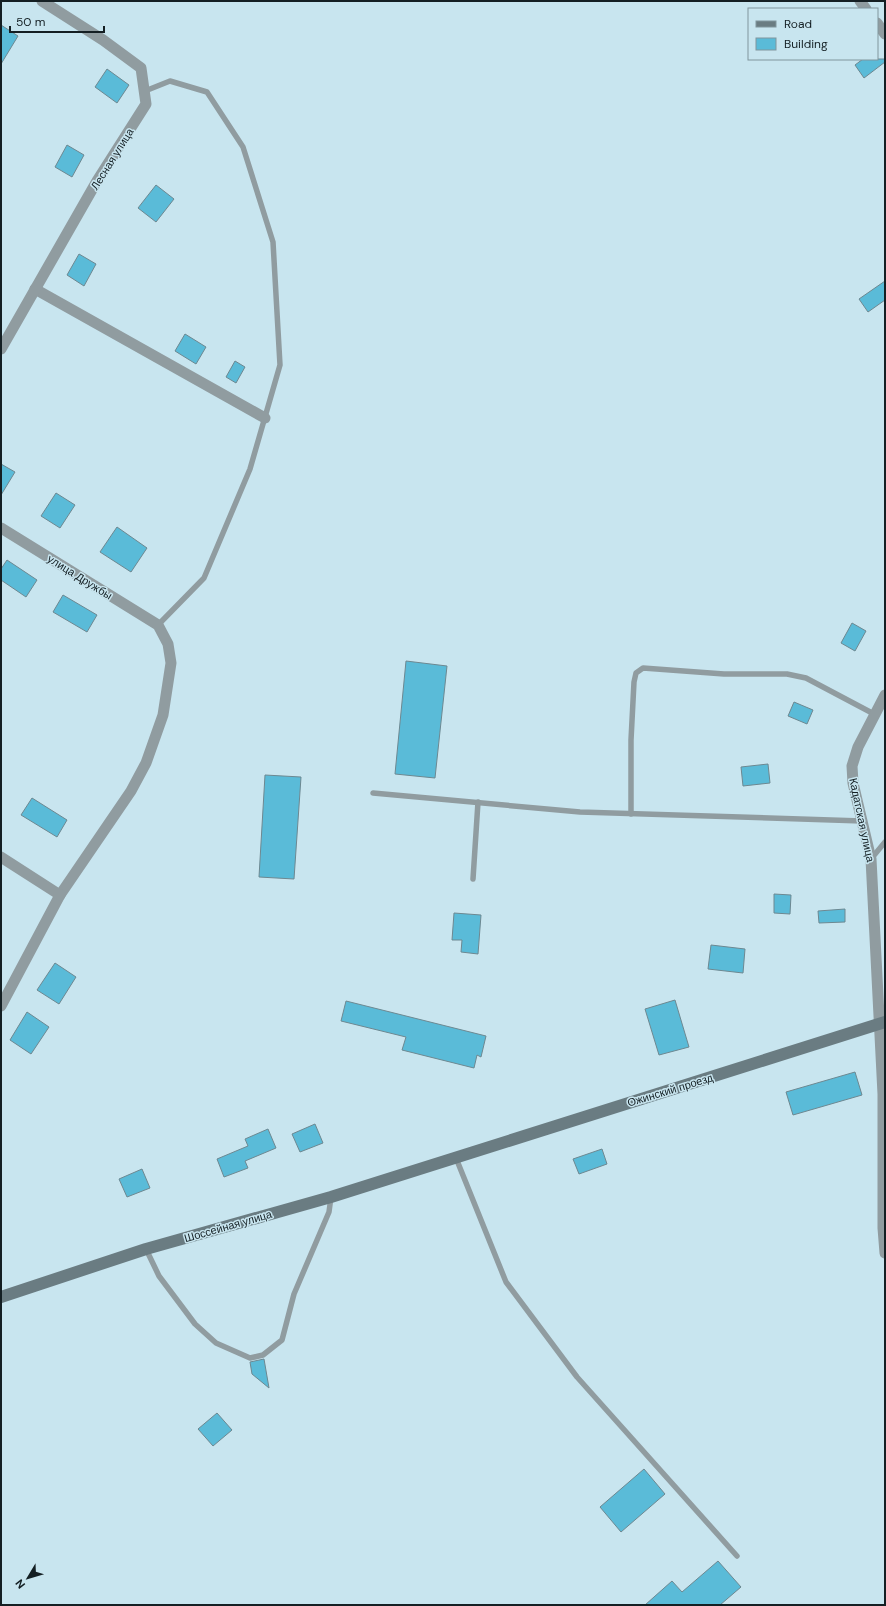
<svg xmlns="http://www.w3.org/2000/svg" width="886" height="1606" font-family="'DM Sans',sans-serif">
<rect width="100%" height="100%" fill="#c8e5ef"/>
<!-- building -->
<g fill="#5abbd8" stroke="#6d8891">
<path d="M 1,25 L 18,36 L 1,64 Z"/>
<path d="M 863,59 L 885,59 L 885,62 L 864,78 L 855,65 Z"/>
<path d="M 107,69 L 129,85 L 117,103 L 95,87 Z"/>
<path d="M 67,145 L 84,155 L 72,177 L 55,167 Z"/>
<path d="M 156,185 L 174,199 L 156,222 L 138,208 Z"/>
<path d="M 79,254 L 96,264 L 84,286 L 67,275 Z"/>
<path d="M 885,281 L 885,300 L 868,312 L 859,299 Z"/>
<path d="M 185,334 L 206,347 L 196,364 L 175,351 Z"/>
<path d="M 235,361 L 245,367 L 236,383 L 226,377 Z"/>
<path d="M 1,464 L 15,472 L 1,495 Z"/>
<path d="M 56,493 L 75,505 L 60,528 L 41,516 Z"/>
<path d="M 117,527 L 147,548 L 131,572 L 100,552 Z"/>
<path d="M 7,560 L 37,580 L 26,597 L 1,580 L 1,569 Z"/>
<path d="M 63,595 L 97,615 L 87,632 L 53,612 Z"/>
<path d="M 852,623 L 866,631 L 855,651 L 841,643 Z"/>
<path d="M 406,661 L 447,666 L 435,778 L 395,774 Z"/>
<path d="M 794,702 L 813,710 L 807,724 L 788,716 Z"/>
<path d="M 768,764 L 770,783 L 743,786 L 741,767 Z"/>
<path d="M 265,775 L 301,777 L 294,879 L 259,877 Z"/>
<path d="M 32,798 L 67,820 L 57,837 L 21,815 Z"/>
<path d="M 774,894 L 791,895 L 790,914 L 774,913 Z"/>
<path d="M 845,909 L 845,922 L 819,923 L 818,911 Z"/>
<path d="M 454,913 L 481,915 L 478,954 L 461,952 L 462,940 L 452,940 Z"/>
<path d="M 711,945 L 745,949 L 743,973 L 708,969 Z"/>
<path d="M 55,963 L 76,977 L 59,1004 L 37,990 Z"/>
<path d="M 675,1000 L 689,1047 L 659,1055 L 645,1009 Z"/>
<path d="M 346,1001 L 486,1036 L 481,1057 L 477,1055 L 474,1068 L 402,1050 L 406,1037 L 341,1021 Z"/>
<path d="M 27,1012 L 49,1027 L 31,1054 L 10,1040 Z"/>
<path d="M 855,1072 L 862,1095 L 793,1115 L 786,1092 Z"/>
<path d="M 315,1124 L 323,1143 L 300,1152 L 292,1134 Z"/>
<path d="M 268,1129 L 276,1148 L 245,1161 L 248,1168 L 224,1177 L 217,1159 L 248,1146 L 245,1139 Z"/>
<path d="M 602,1149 L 607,1164 L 579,1174 L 573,1159 Z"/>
<path d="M 142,1169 L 150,1188 L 127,1197 L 119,1179 Z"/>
<path d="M 264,1359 L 269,1388 L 252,1374 L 250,1362 Z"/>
<path d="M 217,1413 L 232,1430 L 213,1446 L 198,1429 Z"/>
<path d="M 644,1469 L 665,1494 L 621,1532 L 600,1507 Z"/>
<path d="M 718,1561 L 741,1587 L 720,1605 L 645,1605 L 672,1581 L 682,1592 Z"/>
</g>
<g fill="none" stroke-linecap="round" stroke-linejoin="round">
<!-- lane -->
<g stroke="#909ca0" stroke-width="5.5">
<path d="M 145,91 L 170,81 L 207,92 L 243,147 L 273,242 L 280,365 L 250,469 L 204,578 L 158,625"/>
<path d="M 373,793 L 580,812 L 862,821"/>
<path d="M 631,814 L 631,740 L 634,682 L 636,673 L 643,668 L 724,674 L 787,674 L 806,678 L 874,714"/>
<path d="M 871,859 L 885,842"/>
<path d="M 473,879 L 478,802"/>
<path d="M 456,1158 L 506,1282 L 577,1377 L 737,1556"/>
<path d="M 146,1249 L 159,1276 L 195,1324 L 216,1343 L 250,1358 L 263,1355 L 282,1340 L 294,1294 L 329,1212 L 331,1197"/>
</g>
<!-- street -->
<g stroke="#909ca0" stroke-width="11">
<path d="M 860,1 L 866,9"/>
<path d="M 877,23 L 885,34"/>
<path d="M 35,289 L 265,418"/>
<path d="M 1,349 L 97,181 L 146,104 L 141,68 L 103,40 L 42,1"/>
<path d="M 1,528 L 158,625 L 168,644 L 171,663 L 163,715 L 146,763 L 131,791 L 60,895 L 1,1006"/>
<path d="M 885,695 L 858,747 L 852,766 L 853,783 L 871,859 L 883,1094 L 883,1228 L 885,1253"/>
<path d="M 1,857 L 60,895"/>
</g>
<!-- secondary -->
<path stroke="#6a7c82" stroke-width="12" d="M 1,1297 L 146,1249 L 331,1197 L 885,1022"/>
</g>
<g text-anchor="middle" stroke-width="3" stroke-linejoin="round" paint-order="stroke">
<!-- street labels -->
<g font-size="11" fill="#141f23" stroke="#c8e5ef">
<text transform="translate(112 159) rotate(-58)" y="4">Лесная улица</text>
<text transform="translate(80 577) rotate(32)" y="4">улица Дружбы</text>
<text transform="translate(862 820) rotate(78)" y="4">Кадатская улица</text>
<text transform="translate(670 1090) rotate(-17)" y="4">Ожинский проезд</text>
<text transform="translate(228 1226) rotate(-16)" y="4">Шоссейная улица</text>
</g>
</g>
<!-- border -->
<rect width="886" height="1606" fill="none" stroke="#141f23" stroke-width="4"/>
<!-- legend -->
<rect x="748" y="8" width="130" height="52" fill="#c8e5ef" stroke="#80969d"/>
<rect x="756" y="21" width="20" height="6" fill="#6a7c82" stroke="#80969d"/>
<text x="784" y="28" font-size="12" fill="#141f23">Road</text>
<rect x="756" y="38" width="20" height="12" fill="#5abbd8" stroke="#80969d"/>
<text x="784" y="48" font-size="12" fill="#141f23">Building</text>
<!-- north arrow -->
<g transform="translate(28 1578) rotate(232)" stroke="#c8e5ef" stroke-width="3" paint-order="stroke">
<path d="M0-3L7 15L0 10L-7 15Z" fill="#141f23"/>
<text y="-6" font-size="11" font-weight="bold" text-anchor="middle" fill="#141f23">N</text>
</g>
<!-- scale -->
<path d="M10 26v6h94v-6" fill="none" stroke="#141f23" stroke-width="2"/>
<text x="16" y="26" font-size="12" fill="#141f23" stroke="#c8e5ef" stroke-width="3" paint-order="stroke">50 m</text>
</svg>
